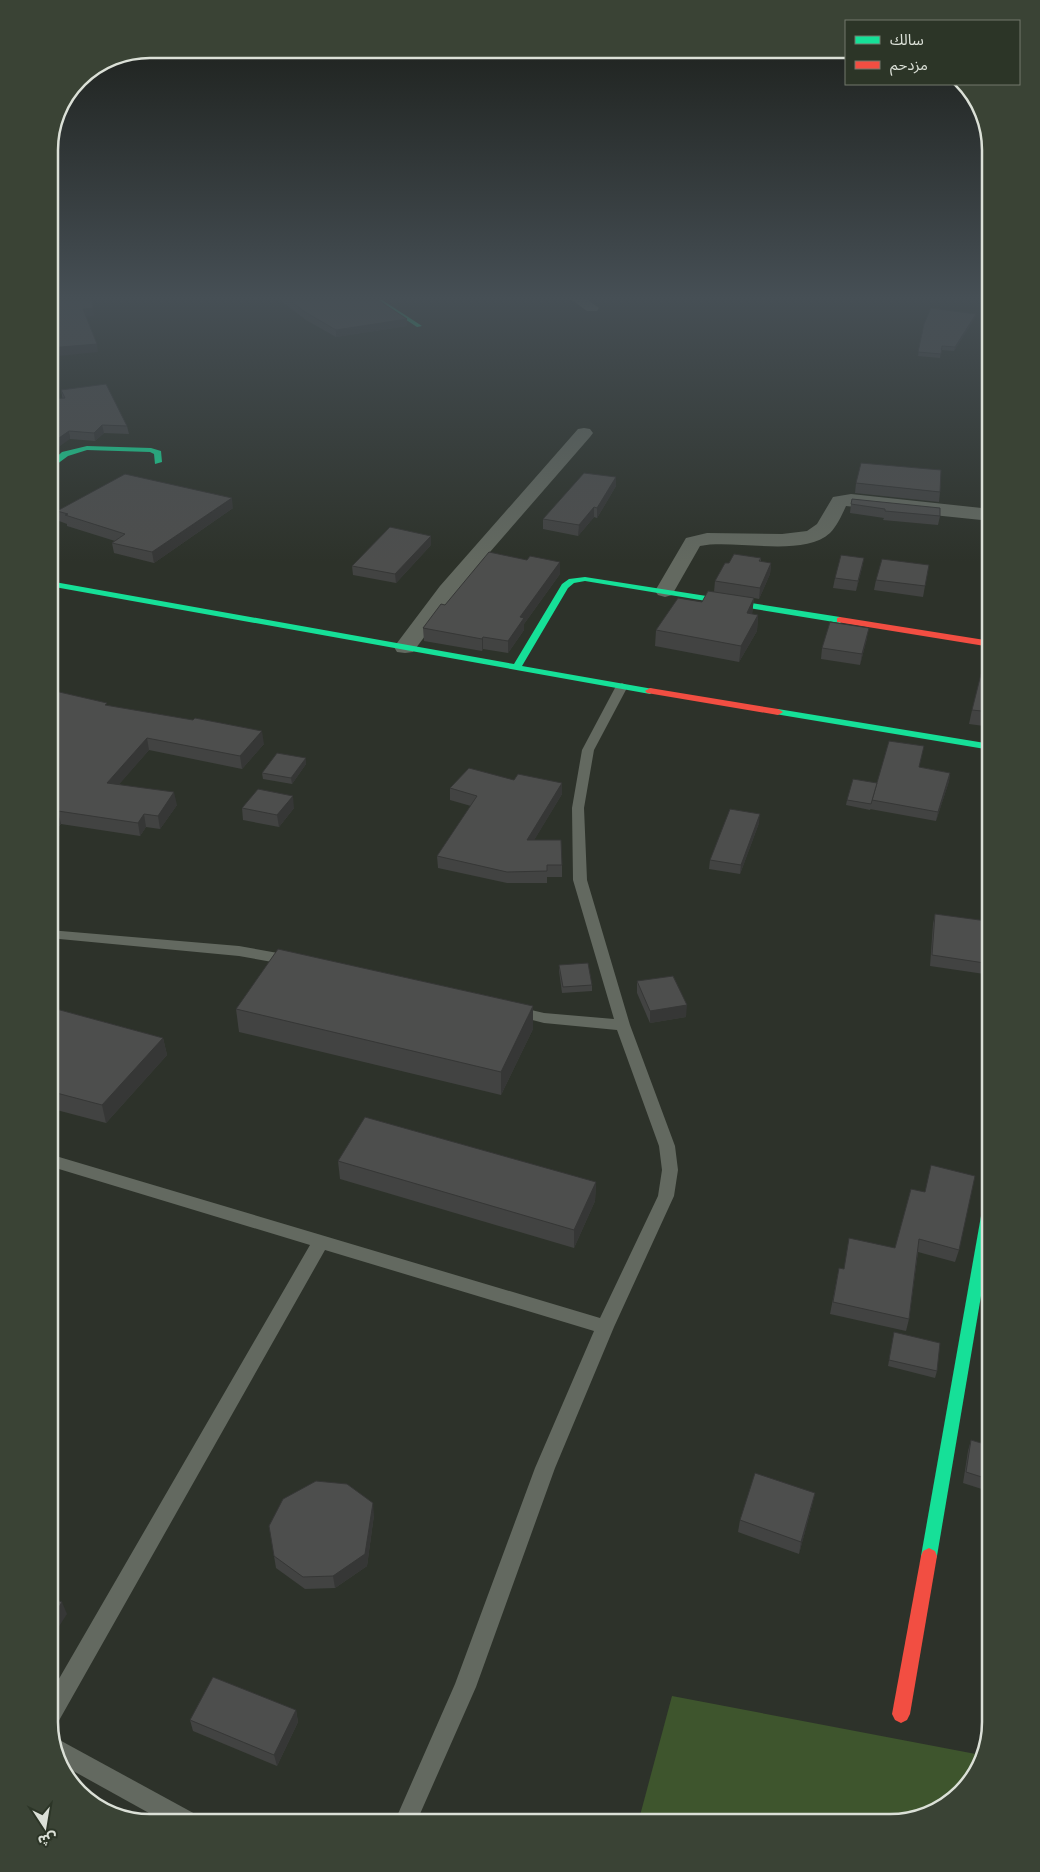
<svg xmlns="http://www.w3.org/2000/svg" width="1040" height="1872" font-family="Spectral,'Noto Sans Arabic',serif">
<rect width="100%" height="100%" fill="#2d322a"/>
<!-- green -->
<path fill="#3e552d" d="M 672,1696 L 981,1755 L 974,1778 L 929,1815 L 890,1823 L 638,1823 Z"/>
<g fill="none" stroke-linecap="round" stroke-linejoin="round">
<!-- lane -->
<g fill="#636960" fill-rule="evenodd">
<path d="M 622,683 L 628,686 L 594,750 L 584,808 L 587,880 L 630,1025 L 675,1146 L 678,1170 L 674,1196 L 614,1327 L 555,1468 L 476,1687 L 416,1823 L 394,1823 L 455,1684 L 535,1468 L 594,1331 L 325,1250 L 57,1724 L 50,1727 L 49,1696 L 310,1245 L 49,1166 L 49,1154 L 600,1318 L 658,1196 L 662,1170 L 659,1146 L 617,1030 L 544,1023 L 509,1014 L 507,1011 L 509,1008 L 514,1006 L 544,1013 L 614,1019 L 573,880 L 572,808 L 582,750 L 616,686 Z"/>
<path d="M 49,930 L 239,946 L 289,955 L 294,957 L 296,960 L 294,963 L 289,965 L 239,956 L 49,938 Z"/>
<path d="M 54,1737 L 197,1815 L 200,1823 L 167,1823 L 57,1762 L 52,1738 Z"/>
</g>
<!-- street -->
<g fill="#636960" fill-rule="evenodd">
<path d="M 572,300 L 588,300 L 599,308 L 597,311 L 587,311 Z"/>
<path d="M 584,428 L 590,429 L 593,433 L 590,437 L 476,568 L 413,652 L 405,653 L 397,652 L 394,647 L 440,586 L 578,429 Z"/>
<path d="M 851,494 L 991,509 L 991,521 L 846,506 C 842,515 837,526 830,533 C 803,558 735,539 700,546 L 672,595 L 665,597 L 658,595 L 655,591 L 686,538 L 707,533 L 782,534 L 807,531 L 817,524 L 833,497 Z"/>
</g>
<!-- fast -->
<g fill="#16e098" fill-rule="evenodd">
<path d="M 376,300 L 382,300 L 422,326 L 417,327 Z"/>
<path d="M 87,446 L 151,448 L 161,451 L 162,462 L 155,464 L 154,454 L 150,452 L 87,450 L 68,456 L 49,470 L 49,464 L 62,452 Z"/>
<path d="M 585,577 L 840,617 L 844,620 L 840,623 L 585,581 L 574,583 L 568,588 L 522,666 L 653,689 L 655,691 L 650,694 L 49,586 L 49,581 L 514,664 L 562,584 L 569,579 Z"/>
<path d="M 778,709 L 991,744 L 991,750 L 775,714 L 773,712 Z"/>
<path d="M 991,1194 L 991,1237 L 937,1556 L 935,1561 L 929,1564 L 923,1561 L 921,1556 L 984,1199 L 986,1195 Z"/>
</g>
<!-- jam -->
<g fill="#f24e42" fill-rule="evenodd">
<path d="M 840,617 L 991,641 L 991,647 L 837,622 L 837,618 Z"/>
<path d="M 650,688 L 778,709 L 783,712 L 778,715 L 647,693 L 645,691 Z"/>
<path d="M 929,1548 L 935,1551 L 937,1556 L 910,1714 L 907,1720 L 901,1723 L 895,1720 L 892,1714 L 921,1556 L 923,1551 Z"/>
</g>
</g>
<!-- wall -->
<g fill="#424342">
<path d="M 280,300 L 378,300 L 407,319 L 407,326 L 336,337 L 306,320 Z"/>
<path d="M 976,314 L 975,318 L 954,351 L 941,350 L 940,358 L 918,356 L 924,324 Z"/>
<path d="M 61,390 L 127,426 L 129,434 L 104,433 L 95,441 L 70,439 Z"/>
<path d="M 616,477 L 616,486 L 597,518 L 594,517 L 578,536 L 543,529 L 543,519 Z"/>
<path d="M 856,483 L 940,492 L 939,502 L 855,493 Z"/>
<path d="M 851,504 L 940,516 L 938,525 L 883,520 L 884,518 L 850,513 Z"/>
<path d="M 233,508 L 154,563 L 114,553 L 112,543 L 115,541 L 67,526 L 67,524 L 59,521 L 57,511 Z"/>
<path d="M 431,545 L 396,583 L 353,575 L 352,566 Z"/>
<path d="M 761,558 L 761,562 L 771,563 L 770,574 L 759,599 L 754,598 L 752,614 L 758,615 L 757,631 L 739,662 L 655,646 L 656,630 L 702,602 L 714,592 L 715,581 L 729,563 Z"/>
<path d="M 864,558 L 862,568 L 856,591 L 833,588 L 835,578 Z"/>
<path d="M 560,574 L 524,624 L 524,630 L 508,653 L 483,649 L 482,651 L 424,641 L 423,628 L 445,605 Z"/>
<path d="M 927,575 L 923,597 L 874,590 L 876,580 Z"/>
<path d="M 867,638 L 860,665 L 821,659 L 822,648 Z"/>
<path d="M 991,675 L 991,727 L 969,724 L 972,710 Z"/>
<path d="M 49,696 L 107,705 L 264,744 L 242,769 L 149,750 L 119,784 L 177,805 L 160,829 L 146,827 L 140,836 L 61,824 L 49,838 Z"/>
<path d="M 306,758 L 306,764 L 292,784 L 263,779 L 262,773 Z"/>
<path d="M 920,767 L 950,773 L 949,781 L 936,821 L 870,809 L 871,807 L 870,810 L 846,805 L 847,800 L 877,783 Z"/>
<path d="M 450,788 L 562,794 L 534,840 L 562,865 L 562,877 L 547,877 L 547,883 L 507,883 L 438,868 L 437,856 L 471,806 L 450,800 Z"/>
<path d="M 242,808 L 294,808 L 279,827 L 243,820 Z"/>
<path d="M 759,823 L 740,874 L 709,869 L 710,860 Z"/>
<path d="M 987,895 L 991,896 L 991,975 L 930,966 L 933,924 L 935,914 L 984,921 L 984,906 Z"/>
<path d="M 559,965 L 592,985 L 592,991 L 562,993 L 559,971 Z"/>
<path d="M 637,981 L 686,1017 L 650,1023 L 637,993 Z"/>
<path d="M 49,1007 L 163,1038 L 167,1055 L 106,1123 L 49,1108 Z"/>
<path d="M 236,1009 L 533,1029 L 501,1095 L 239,1032 Z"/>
<path d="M 338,1161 L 596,1182 L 595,1201 L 574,1248 L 340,1179 Z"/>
<path d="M 911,1189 L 959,1250 L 955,1262 L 918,1252 L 909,1319 L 906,1331 L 830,1314 L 839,1268 L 844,1269 L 895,1248 Z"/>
<path d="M 894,1332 L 937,1371 L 935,1378 L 888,1366 Z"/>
<path d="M 971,1440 L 991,1446 L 991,1492 L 963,1483 L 968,1451 Z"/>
<path d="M 815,1493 L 812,1505 L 799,1554 L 738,1532 L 740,1520 Z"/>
<path d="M 374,1515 L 367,1566 L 335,1588 L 305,1589 L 276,1568 L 274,1556 Z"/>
<path d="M 296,1710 L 298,1722 L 277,1766 L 193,1731 L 190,1720 Z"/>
</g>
<!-- shaded-wall -->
<g fill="#363736">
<path d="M 92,300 L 94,316 L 84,317 L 83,309 Z"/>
<path d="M 976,314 L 975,318 L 954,351 L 955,347 Z"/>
<path d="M 407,319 L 407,326 L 336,337 L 336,330 Z"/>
<path d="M 97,344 L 98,352 L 49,357 L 49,348 Z"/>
<path d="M 102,425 L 104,433 L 95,441 L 94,433 Z"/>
<path d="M 69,431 L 70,439 L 49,454 L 49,445 Z"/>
<path d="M 616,477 L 616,486 L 597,518 L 597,508 Z"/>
<path d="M 232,498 L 233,508 L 154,563 L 152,552 Z"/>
<path d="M 594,507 L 594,517 L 578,536 L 579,525 Z"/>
<path d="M 431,536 L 431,545 L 396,583 L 395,574 Z"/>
<path d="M 864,558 L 862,568 L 856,591 L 858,581 Z"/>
<path d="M 560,562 L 560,574 L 524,624 L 524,630 L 508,653 L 508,641 L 520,617 Z"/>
<path d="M 771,563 L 770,574 L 759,599 L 760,588 Z"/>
<path d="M 754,598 L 752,614 L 747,613 Z"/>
<path d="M 758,615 L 757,631 L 739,662 L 741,646 Z"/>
<path d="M 869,628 L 867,638 L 860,665 L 862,654 Z"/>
<path d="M 483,637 L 483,649 L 482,651 L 482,639 Z"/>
<path d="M 262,731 L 264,744 L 242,769 L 240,756 Z"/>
<path d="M 147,738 L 149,750 L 109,796 L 107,783 Z"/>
<path d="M 306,758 L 306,764 L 292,784 L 291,778 Z"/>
<path d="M 950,773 L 949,781 L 936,821 L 938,812 Z"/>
<path d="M 562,783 L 562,794 L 527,852 L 527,840 Z"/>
<path d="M 174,792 L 177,805 L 160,829 L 158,816 Z"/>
<path d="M 293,796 L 294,808 L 279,827 L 277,815 Z"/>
<path d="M 58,811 L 61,824 L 49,838 L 49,822 Z"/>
<path d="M 144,814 L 146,827 L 140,836 L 138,823 Z"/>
<path d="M 760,814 L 759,823 L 740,874 L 741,865 Z"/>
<path d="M 687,1005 L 686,1017 L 650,1023 L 650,1011 Z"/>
<path d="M 533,1006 L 533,1029 L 501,1095 L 501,1072 Z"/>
<path d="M 163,1038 L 167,1055 L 106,1123 L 102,1105 Z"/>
<path d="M 596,1182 L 595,1201 L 574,1248 L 574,1230 Z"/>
<path d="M 815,1493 L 812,1505 L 799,1554 L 801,1542 Z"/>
<path d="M 373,1503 L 374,1515 L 367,1566 L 335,1588 L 333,1576 Z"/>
<path d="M 62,1602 L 67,1614 L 49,1642 L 49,1624 Z"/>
<path d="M 296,1710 L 298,1722 L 277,1766 L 274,1755 Z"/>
</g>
<!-- building -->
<g fill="#4d4e4d" stroke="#363736">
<path d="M 52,300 L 92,300 L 93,308 L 83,309 L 97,344 L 49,348 L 49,326 L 58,325 Z"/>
<path d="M 289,300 L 378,300 L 407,319 L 336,330 L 305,312 Z"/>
<path d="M 931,308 L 976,314 L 955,347 L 942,346 L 941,354 L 918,352 L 924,324 Z"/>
<path d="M 106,384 L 127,426 L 102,425 L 94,433 L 69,431 L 49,445 L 49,399 L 65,398 L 61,390 Z"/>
<path d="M 861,463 L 941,470 L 940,492 L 856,483 Z"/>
<path d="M 584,473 L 616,477 L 597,508 L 594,507 L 579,525 L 543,519 Z"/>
<path d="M 125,474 L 232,498 L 152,552 L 112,543 L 125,534 L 65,515 L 68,514 L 57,511 Z"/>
<path d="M 852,499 L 940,508 L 940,516 L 885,511 L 885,509 L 851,504 Z"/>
<path d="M 390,527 L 431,536 L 395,574 L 352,566 Z"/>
<path d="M 489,552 L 527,560 L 530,556 L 560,562 L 520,617 L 524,618 L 508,641 L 483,637 L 482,639 L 423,628 L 441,604 L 445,605 Z"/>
<path d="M 734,554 L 761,558 L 759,561 L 771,563 L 760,588 L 715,581 L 725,563 L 729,563 Z"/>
<path d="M 841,555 L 864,558 L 858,581 L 835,578 Z"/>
<path d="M 882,559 L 929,565 L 925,586 L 876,580 Z"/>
<path d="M 708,591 L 754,598 L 747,613 L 758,615 L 741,646 L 656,630 L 678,598 L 702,602 Z"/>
<path d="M 830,622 L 869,628 L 862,654 L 822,648 Z"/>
<path d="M 981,674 L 991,675 L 991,712 L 972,710 Z"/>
<path d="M 55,691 L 107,703 L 105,705 L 193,720 L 195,718 L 262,731 L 240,756 L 147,738 L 107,783 L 174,792 L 158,816 L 144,814 L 138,823 L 58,811 L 49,822 L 49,696 Z"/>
<path d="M 889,741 L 924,746 L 919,767 L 950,773 L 938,812 L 872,800 Z"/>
<path d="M 277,753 L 306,758 L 291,778 L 262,773 Z"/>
<path d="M 469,768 L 514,780 L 518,774 L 562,783 L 527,840 L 561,840 L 562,865 L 547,865 L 547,871 L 507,872 L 437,856 L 477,796 L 450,788 Z"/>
<path d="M 853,779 L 877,783 L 871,804 L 847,800 Z"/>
<path d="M 258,789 L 293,796 L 277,815 L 242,808 Z"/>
<path d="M 730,809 L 760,814 L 741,865 L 710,860 Z"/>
<path d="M 987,895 L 991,896 L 991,964 L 932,955 L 935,914 L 987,921 Z"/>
<path d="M 278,949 L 533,1006 L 501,1072 L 236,1009 Z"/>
<path d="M 588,963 L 592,985 L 563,987 L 559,965 Z"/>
<path d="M 673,976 L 687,1005 L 650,1011 L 637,981 Z"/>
<path d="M 49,1007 L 163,1038 L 102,1105 L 49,1091 Z"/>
<path d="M 365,1117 L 596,1182 L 574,1230 L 338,1161 Z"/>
<path d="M 931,1165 L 975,1176 L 959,1250 L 919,1239 L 909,1319 L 833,1302 L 839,1268 L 844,1269 L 849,1238 L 895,1248 L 911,1189 L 925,1192 Z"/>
<path d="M 894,1332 L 940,1343 L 937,1371 L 889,1360 Z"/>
<path d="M 971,1440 L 991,1446 L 991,1480 L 966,1472 Z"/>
<path d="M 755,1473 L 815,1493 L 801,1542 L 740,1520 Z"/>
<path d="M 316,1481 L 347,1484 L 373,1503 L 365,1554 L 333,1576 L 303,1577 L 274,1556 L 269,1526 L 283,1499 Z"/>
<path d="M 49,1597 L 62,1602 L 49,1624 Z"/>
<path d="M 213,1677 L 296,1710 L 274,1755 L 190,1720 Z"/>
</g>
<!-- sky -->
<linearGradient id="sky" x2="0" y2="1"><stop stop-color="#191c17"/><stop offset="0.53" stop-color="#464f55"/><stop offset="1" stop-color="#464f55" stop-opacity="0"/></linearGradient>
<rect width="1040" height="562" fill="url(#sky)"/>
<!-- crop -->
<path d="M0 0H1040V1872H0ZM150 58H890A92 92 0 0 1 982 150V1722A92 92 0 0 1 890 1814H150A92 92 0 0 1 58 1722V150A92 92 0 0 1 150 58Z" fill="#3a4335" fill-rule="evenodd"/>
<path fill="none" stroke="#dbe0d7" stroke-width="2.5" d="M150 58H890A92 92 0 0 1 982 150V1722A92 92 0 0 1 890 1814H150A92 92 0 0 1 58 1722V150A92 92 0 0 1 150 58Z"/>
<!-- legend -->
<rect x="845" y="20" width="175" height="65" fill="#2c3527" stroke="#72796d"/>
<rect x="855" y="36" width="25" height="8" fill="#16e098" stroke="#72796d"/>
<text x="890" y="45" font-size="15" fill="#dbe0d7">سالك</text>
<rect x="855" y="61" width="25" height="8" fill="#f24e42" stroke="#72796d"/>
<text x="890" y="70" font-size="15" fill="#dbe0d7">مزدحم</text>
<!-- north arrow -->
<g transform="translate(45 1827) rotate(168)" stroke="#2c3527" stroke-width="4" paint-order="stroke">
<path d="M0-4L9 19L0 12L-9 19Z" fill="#dbe0d7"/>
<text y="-8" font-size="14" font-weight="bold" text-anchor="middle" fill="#dbe0d7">ش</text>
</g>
</svg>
